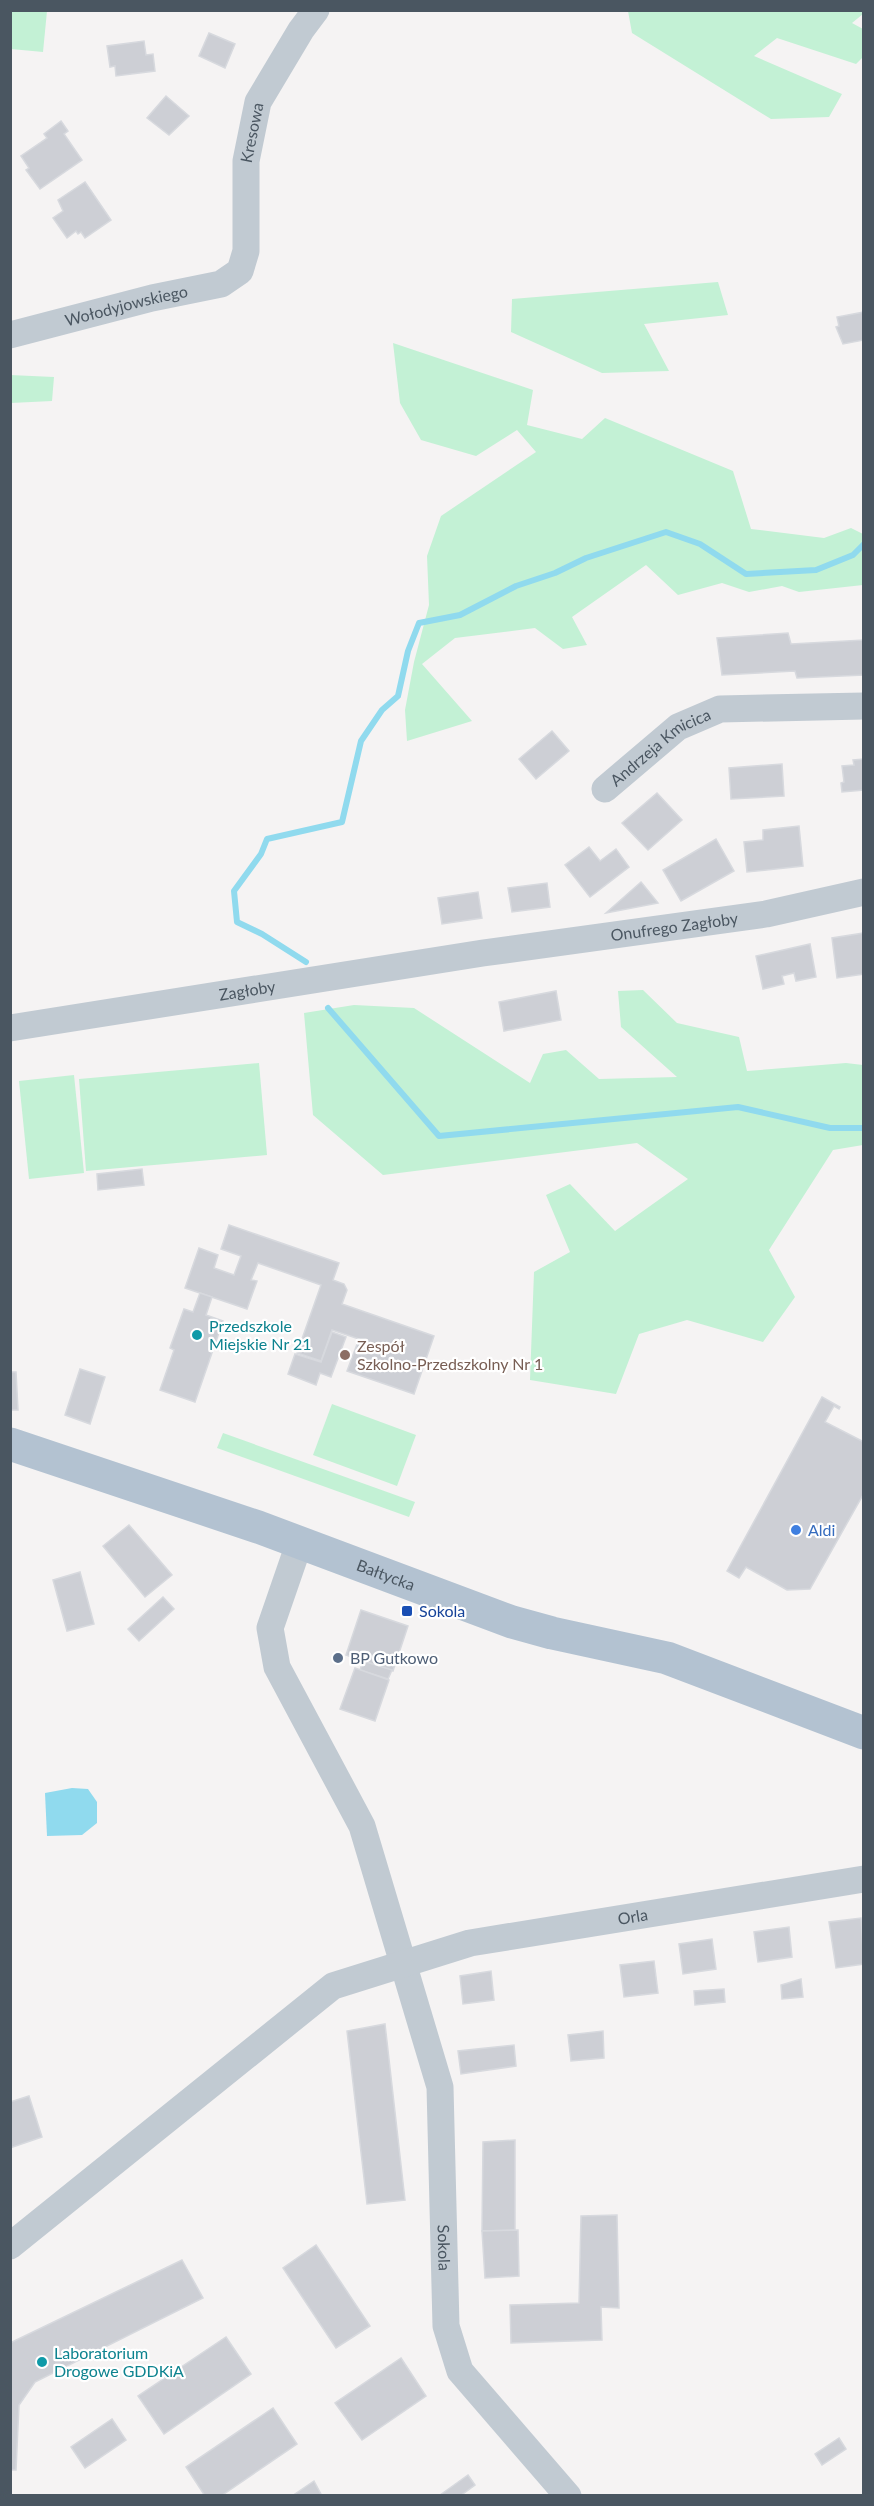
<svg xmlns="http://www.w3.org/2000/svg" width="874" height="2506" font-family="Lato,sans-serif">
<rect width="100%" height="100%" fill="#f5f3f3"/>
<!-- green -->
<g fill="#c3f1d5">
<path d="M 10,11 L 47,11 L 43,52 L 11,49 Z"/>
<path d="M 628,11 L 863,11 L 863,14 L 852,23 L 863,29 L 863,57 L 856,64 L 777,38 L 754,56 L 842,94 L 829,117 L 771,119 L 632,33 Z"/>
<path d="M 718,282 L 728,315 L 644,324 L 669,371 L 602,373 L 511,332 L 512,299 Z"/>
<path d="M 393,343 L 533,390 L 527,425 L 582,439 L 605,418 L 733,471 L 751,529 L 824,538 L 851,528 L 863,534 L 863,585 L 799,592 L 782,586 L 749,592 L 722,583 L 678,595 L 646,565 L 572,617 L 587,645 L 563,649 L 535,628 L 455,638 L 422,664 L 472,721 L 407,741 L 405,710 L 414,662 L 429,605 L 427,556 L 441,516 L 536,452 L 517,430 L 476,456 L 421,440 L 400,403 Z"/>
<path d="M 10,375 L 54,377 L 52,401 L 11,403 Z"/>
<path d="M 643,990 L 677,1023 L 739,1037 L 747,1071 L 846,1063 L 863,1065 L 863,1145 L 833,1150 L 769,1250 L 795,1297 L 763,1342 L 687,1320 L 639,1334 L 616,1394 L 530,1380 L 534,1272 L 570,1252 L 546,1195 L 570,1184 L 615,1231 L 688,1179 L 637,1143 L 383,1175 L 313,1115 L 304,1013 L 354,1005 L 414,1008 L 530,1083 L 543,1054 L 566,1050 L 599,1079 L 677,1077 L 621,1027 L 618,991 Z"/>
<path d="M 259,1063 L 267,1155 L 86,1171 L 79,1079 Z"/>
<path d="M 74,1075 L 84,1173 L 29,1179 L 19,1081 Z"/>
<path d="M 332,1404 L 416,1435 L 397,1486 L 313,1455 Z"/>
<path d="M 223,1433 L 415,1502 L 409,1517 L 217,1448 Z"/>
</g>
<!-- water -->
<path fill="#90daee" d="M 72,1788 L 88,1789 L 97,1802 L 97,1823 L 82,1835 L 47,1836 L 45,1793 Z"/>
<g fill="none" stroke-linecap="round" stroke-linejoin="round">
<!-- stream -->
<g stroke="#90daee" stroke-width="6">
<path d="M 306,962 L 262,934 L 237,922 L 234,891 L 261,854 L 267,839 L 342,822 L 361,741 L 382,710 L 398,696 L 408,651 L 419,623 L 460,615 L 516,586 L 555,573 L 586,558 L 666,532 L 700,544 L 746,574 L 816,570 L 853,555 L 864,544"/>
<path d="M 328,1008 L 439,1136 L 738,1107 L 830,1128 L 864,1128"/>
</g>
</g>
<!-- building -->
<g fill="#cdcfd5" stroke="#d7d9de" stroke-width="1.5">
<path d="M 209,33 L 235,44 L 225,68 L 199,56 Z"/>
<path d="M 144,41 L 146,55 L 153,54 L 155,71 L 116,76 L 115,66 L 110,67 L 107,46 Z"/>
<path d="M 166,96 L 189,116 L 169,135 L 147,118 Z"/>
<path d="M 61,121 L 68,131 L 64,134 L 82,160 L 40,189 L 26,170 L 29,168 L 21,156 L 47,138 L 44,134 Z"/>
<path d="M 85,182 L 111,220 L 85,238 L 81,232 L 78,234 L 76,231 L 67,238 L 53,218 L 63,211 L 58,200 Z"/>
<path d="M 864,312 L 864,340 L 843,344 L 836,327 L 839,326 L 837,317 Z"/>
<path d="M 788,633 L 791,644 L 864,640 L 864,675 L 797,678 L 795,671 L 722,675 L 717,638 Z"/>
<path d="M 552,731 L 569,751 L 536,779 L 519,759 Z"/>
<path d="M 864,759 L 864,790 L 842,792 L 841,783 L 844,782 L 842,766 L 854,765 L 853,760 Z"/>
<path d="M 782,764 L 784,796 L 731,799 L 729,768 Z"/>
<path d="M 657,793 L 682,820 L 648,850 L 622,823 Z"/>
<path d="M 799,826 L 803,866 L 747,872 L 744,842 L 763,840 L 763,830 Z"/>
<path d="M 716,839 L 734,871 L 681,901 L 663,870 Z"/>
<path d="M 589,847 L 600,861 L 616,849 L 629,867 L 590,897 L 565,865 Z"/>
<path d="M 641,882 L 658,903 L 606,913 Z"/>
<path d="M 547,883 L 550,907 L 512,912 L 508,888 Z"/>
<path d="M 478,892 L 482,918 L 442,924 L 438,898 Z"/>
<path d="M 864,933 L 864,974 L 837,978 L 832,938 Z"/>
<path d="M 810,944 L 816,977 L 796,981 L 794,973 L 782,976 L 784,984 L 763,989 L 756,956 Z"/>
<path d="M 556,991 L 561,1020 L 504,1031 L 499,1002 Z"/>
<path d="M 142,1169 L 144,1185 L 98,1190 L 97,1174 Z"/>
<path d="M 229,1225 L 339,1263 L 333,1280 L 344,1284 L 347,1290 L 342,1304 L 434,1336 L 414,1394 L 347,1371 L 359,1339 L 332,1330 L 321,1361 L 297,1353 L 321,1285 L 258,1263 L 251,1280 L 257,1281 L 247,1309 L 185,1288 L 199,1248 L 218,1255 L 214,1268 L 234,1275 L 241,1256 L 221,1249 Z"/>
<path d="M 200,1293 L 212,1297 L 206,1315 L 223,1321 L 195,1402 L 160,1390 L 174,1350 L 170,1348 L 184,1309 L 193,1312 Z"/>
<path d="M 332,1332 L 346,1337 L 331,1377 L 320,1373 L 316,1385 L 288,1374 L 295,1354 L 321,1362 Z"/>
<path d="M 80,1369 L 105,1377 L 90,1424 L 65,1415 Z"/>
<path d="M 10,1372 L 16,1372 L 18,1410 L 10,1410 Z"/>
<path d="M 822,1397 L 840,1407 L 839,1409 L 834,1406 L 825,1422 L 864,1442 L 864,1493 L 810,1589 L 787,1590 L 746,1567 L 739,1578 L 727,1571 Z"/>
<path d="M 129,1525 L 172,1575 L 145,1597 L 103,1546 Z"/>
<path d="M 80,1572 L 94,1624 L 67,1631 L 53,1580 Z"/>
<path d="M 163,1597 L 174,1609 L 139,1641 L 128,1629 Z"/>
<path d="M 361,1610 L 408,1626 L 393,1671 L 346,1655 Z"/>
<path d="M 363,1661 L 392,1670 L 388,1679 L 360,1670 Z"/>
<path d="M 355,1668 L 389,1680 L 375,1721 L 340,1709 Z"/>
<path d="M 861,1918 L 864,1964 L 836,1968 L 829,1922 Z"/>
<path d="M 789,1927 L 792,1957 L 758,1962 L 754,1932 Z"/>
<path d="M 712,1939 L 716,1969 L 683,1974 L 679,1944 Z"/>
<path d="M 654,1961 L 658,1993 L 624,1997 L 620,1965 Z"/>
<path d="M 491,1971 L 494,2000 L 463,2004 L 460,1976 Z"/>
<path d="M 801,1979 L 803,1997 L 782,1999 L 781,1985 Z"/>
<path d="M 724,1989 L 725,2002 L 695,2005 L 694,1991 Z"/>
<path d="M 385,2024 L 405,2200 L 367,2204 L 347,2031 Z"/>
<path d="M 603,2031 L 604,2058 L 571,2061 L 568,2035 Z"/>
<path d="M 514,2045 L 516,2066 L 461,2074 L 458,2051 Z"/>
<path d="M 29,2096 L 42,2137 L 10,2148 L 10,2102 Z"/>
<path d="M 515,2140 L 515,2230 L 482,2231 L 483,2142 Z"/>
<path d="M 617,2215 L 619,2308 L 601,2307 L 602,2340 L 511,2343 L 510,2305 L 579,2303 L 581,2216 Z"/>
<path d="M 518,2230 L 519,2276 L 485,2278 L 482,2231 Z"/>
<path d="M 316,2245 L 370,2326 L 336,2348 L 283,2268 Z"/>
<path d="M 182,2260 L 203,2298 L 35,2382 L 19,2405 L 16,2470 L 10,2470 L 10,2343 Z"/>
<path d="M 226,2337 L 251,2374 L 164,2434 L 138,2396 Z"/>
<path d="M 401,2358 L 426,2396 L 362,2440 L 335,2403 Z"/>
<path d="M 273,2408 L 297,2444 L 221,2496 L 205,2496 L 186,2467 Z"/>
<path d="M 112,2419 L 126,2440 L 85,2468 L 71,2447 Z"/>
<path d="M 839,2438 L 846,2449 L 822,2465 L 815,2454 Z"/>
<path d="M 468,2475 L 475,2485 L 460,2496 L 440,2495 Z"/>
<path d="M 314,2481 L 322,2496 L 292,2496 Z"/>
</g>
<g fill="none" stroke-linecap="round" stroke-linejoin="round">
<!-- minor -->
<g stroke="#c1cad2" stroke-width="27">
<path id="s1" d="M 10,335 L 152,298 L 221,284 L 240,271 L 246,251 L 246,161 L 258,102 L 301,30 L 316,10"/>
<path id="s2" d="M 605,789 L 678,727 L 720,709 L 864,706"/>
<path id="s3" d="M 10,1028 L 483,953 L 766,914 L 864,892"/>
<path id="s4" d="M 299,1544 L 270,1628 L 277,1667 L 362,1826 L 440,2087 L 446,2326 L 460,2371 L 568,2496"/>
<path id="s5" d="M 10,2246 L 333,1986 L 470,1943 L 864,1879"/>
</g>
<!-- major -->
<path stroke="#b3c2d1" stroke-width="33" id="s6" d="M 10,1444 L 258,1527 L 512,1622 L 552,1633 L 667,1658 L 864,1733"/>
</g>
<!-- markers -->
<g fill="#0f9aa8" stroke="#fff" stroke-width="2">
<circle cx="197" cy="1335" r="6"/>
<circle cx="42" cy="2362" r="6"/>
</g>
<circle fill="#8d6e63" stroke="#fff" stroke-width="2" cx="345" cy="1355" r="6"/>
<circle fill="#3f7fe0" stroke="#fff" stroke-width="2" cx="796" cy="1530" r="6"/>
<rect fill="#1a4fb4" stroke="#fff" stroke-width="2" x="401" y="1605" width="12" height="12" rx="3"/>
<circle fill="#5c6f8a" stroke="#fff" stroke-width="2" cx="338" cy="1658" r="6"/>
<g text-anchor="middle" stroke-width="4.5" stroke-linejoin="round" paint-order="stroke">
<!-- street labels -->
<g font-size="16" fill="#4a5661" stroke="#fff">
<text dy="6" stroke="none"><textPath href="#s1" startOffset="380">Kresowa</textPath></text>
<text dy="6" stroke="none"><textPath href="#s1" startOffset="120">Wołodyjowskiego</textPath></text>
<text dy="6" stroke="none"><textPath href="#s2" startOffset="70">Andrzeja Kmicica</textPath></text>
<text dy="6" stroke="none"><textPath href="#s3" startOffset="672">Onufrego Zagłoby</textPath></text>
<text dy="6" stroke="none"><textPath href="#s3" startOffset="240">Zagłoby</textPath></text>
<text dy="6" stroke="none"><textPath href="#s6" startOffset="398">Bałtycka</textPath></text>
<text dy="6" stroke="none"><textPath href="#s5" startOffset="723">Orla</textPath></text>
<text dy="6" stroke="none"><textPath href="#s4" startOffset="742">Sokola</textPath></text>
</g>
<!-- culture labels -->
<g font-size="16" fill="#0d838f" stroke="#fff" text-anchor="start">
<text x="209" y="1332">Przedszkole<tspan x="209" dy="18">Miejskie Nr 21</tspan></text>
<text x="54" y="2359">Laboratorium<tspan x="54" dy="18">Drogowe GDDKiA</tspan></text>
</g>
<!-- education labels -->
<g font-size="16" fill="#785e54" stroke="#fff" text-anchor="start">
<text x="357" y="1352">Zespół<tspan x="357" dy="18">Szkolno-Przedszkolny Nr 1</tspan></text>
</g>
<!-- shop labels -->
<g font-size="16" fill="#366cbe" stroke="#fff" text-anchor="start">
<text x="808" y="1536">Aldi</text>
</g>
<!-- transit labels -->
<g font-size="16" fill="#164399" stroke="#fff" text-anchor="start">
<text x="419" y="1617">Sokola</text>
</g>
<!-- service labels -->
<g font-size="16" fill="#4e5e75" stroke="#fff" text-anchor="start">
<text x="350" y="1664">BP Gutkowo</text>
</g>
</g>
<!-- border -->
<rect width="874" height="2506" fill="none" stroke="#4a5661" stroke-width="24"/>
</svg>
